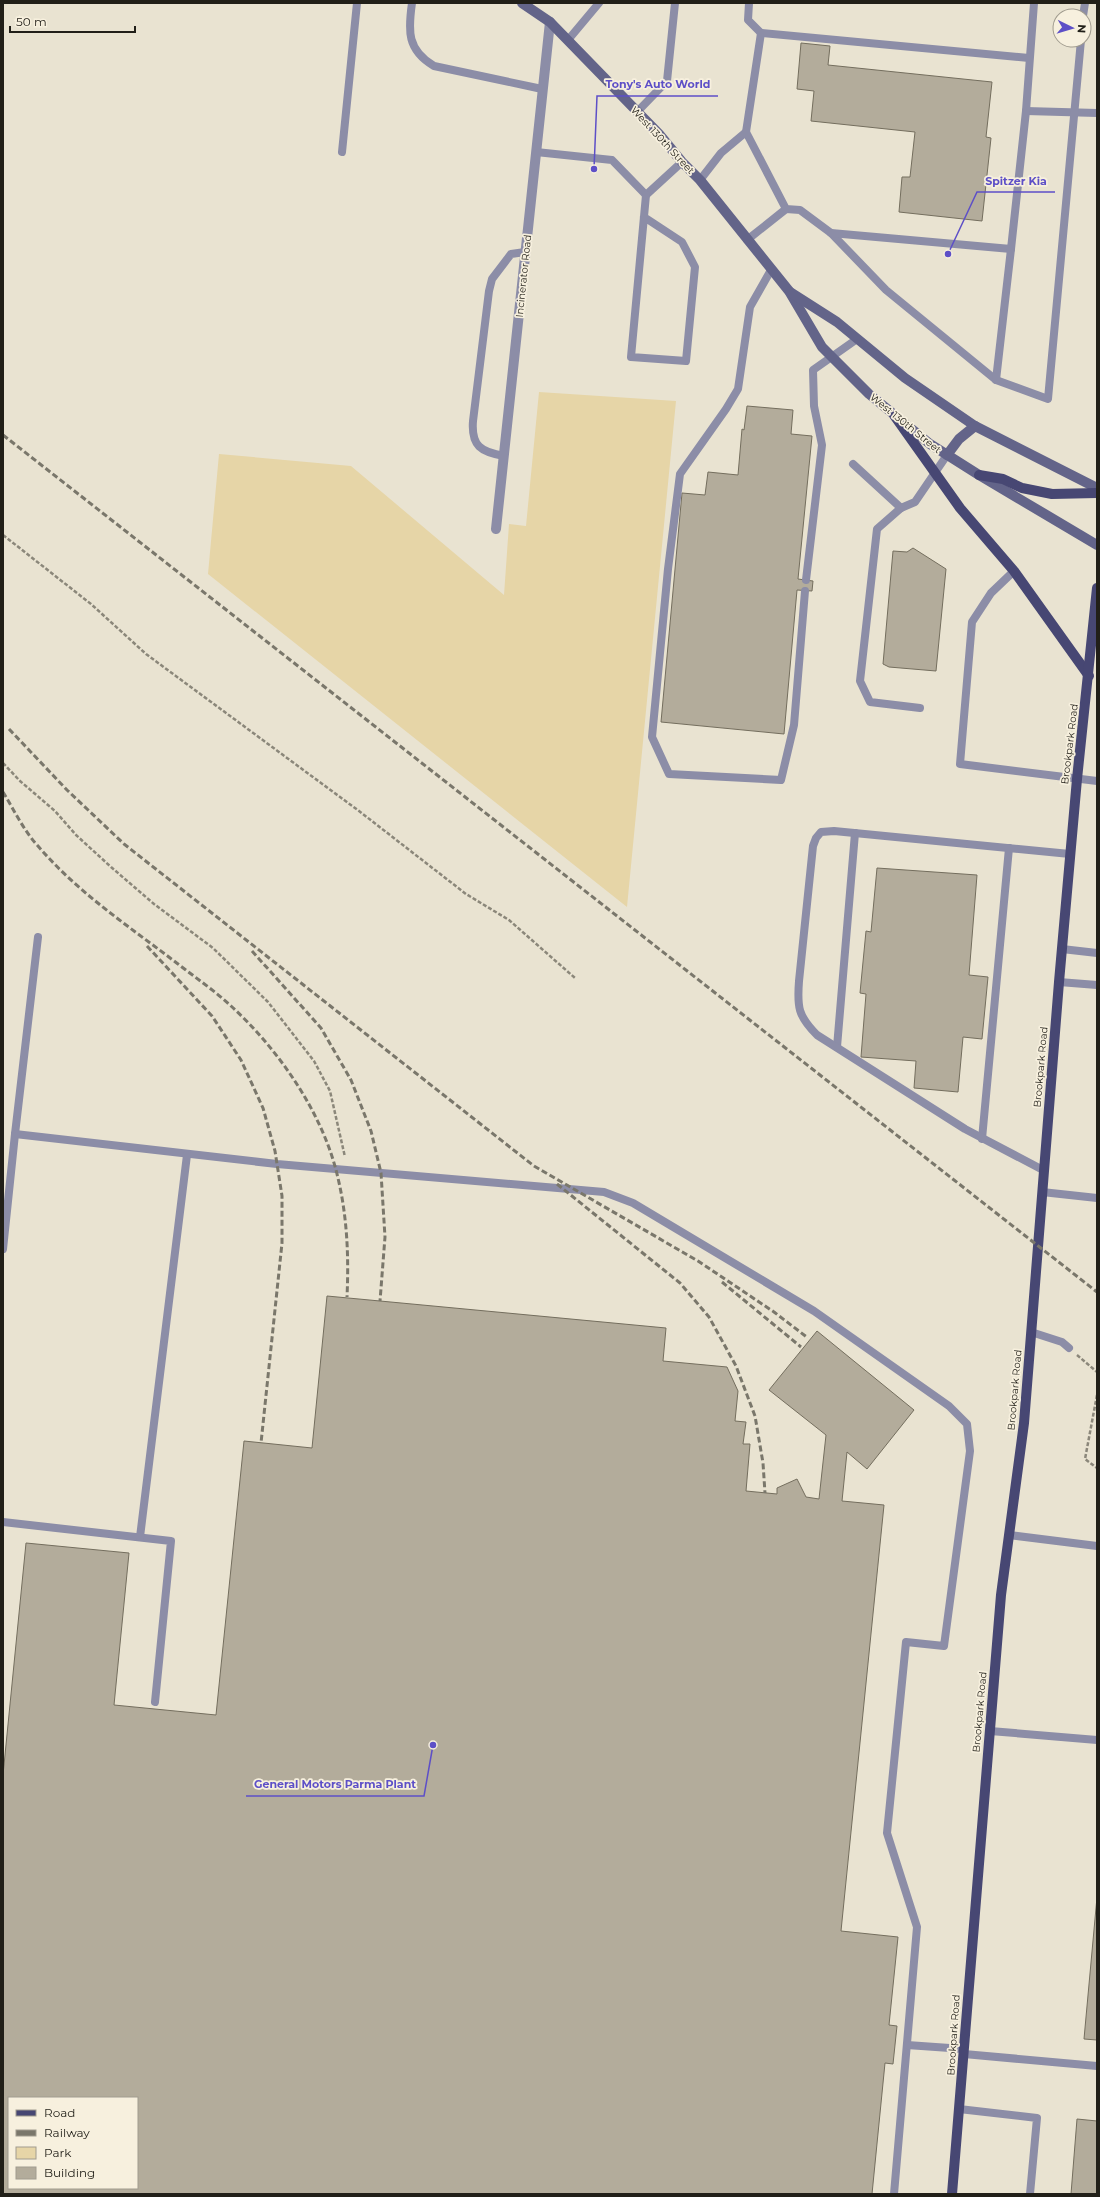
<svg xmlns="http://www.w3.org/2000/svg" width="1100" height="2197" font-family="Montserrat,sans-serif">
<rect width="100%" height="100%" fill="#e9e3d1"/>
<!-- green -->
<path fill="#e6d5a7" d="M 539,392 L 676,401 L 627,907 L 208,574 L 219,454 L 351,466 L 504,595 L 509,524 L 526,526 Z"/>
<!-- building -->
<g fill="#b3ac9b" stroke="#746e5e" fill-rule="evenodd">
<path d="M 801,43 L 830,46 L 828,65 L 992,82 L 986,137 L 991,138 L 982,221 L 899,212 L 902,177 L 910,177 L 915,132 L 811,121 L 814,91 L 797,89 Z"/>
<path d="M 747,406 L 793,410 L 791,434 L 812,436 L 798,579 L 813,581 L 812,591 L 797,590 L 784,734 L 661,722 L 682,493 L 705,495 L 708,472 L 738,475 L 742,429 L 744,430 Z"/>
<path d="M 913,548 L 946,569 L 936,671 L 889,667 L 883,664 L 893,551 L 907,552 Z"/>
<path d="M 877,868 L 977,875 L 969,975 L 988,977 L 982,1039 L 963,1037 L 958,1092 L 914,1088 L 916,1061 L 861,1057 L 866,994 L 860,993 L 866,931 L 871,932 Z"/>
<path d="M 327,1296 L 666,1328 L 663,1361 L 727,1367 L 738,1391 L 735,1421 L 746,1422 L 743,1444 L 750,1444 L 746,1491 L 777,1494 L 777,1488 L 797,1479 L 806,1497 L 819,1499 L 826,1435 L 769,1390 L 817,1331 L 914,1410 L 867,1469 L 847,1452 L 842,1501 L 884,1505 L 841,1931 L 898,1937 L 889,2025 L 897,2026 L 893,2064 L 885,2063 L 872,2194 L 3,2194 L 3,1775 L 26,1543 L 129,1553 L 114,1705 L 216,1715 L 244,1441 L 312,1448 ZM 9,2098 L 137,2098 L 137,2188 L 9,2188 Z"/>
<path d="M 1097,1897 L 1097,2040 L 1084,2039 Z"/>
<path d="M 1077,2119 L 1097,2121 L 1097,2194 L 1071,2194 Z"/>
</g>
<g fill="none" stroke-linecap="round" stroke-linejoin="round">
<!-- path -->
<g stroke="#8b877a" stroke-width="2.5" stroke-dasharray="4 2" stroke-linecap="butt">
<path d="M 3,535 L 91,604 L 146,654 L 359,811 L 466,894 L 509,920 L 575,978"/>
<path d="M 3,763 L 20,781 L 55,811 L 76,835 L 111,867 L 154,904 L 213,948 L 268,1002 L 314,1061 L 330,1091 L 345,1157"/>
<path d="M 1077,1355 L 1097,1372"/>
<path d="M 1097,1395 L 1085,1459 L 1097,1468"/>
</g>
<!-- service -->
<g stroke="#8c8da7" stroke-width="8">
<path d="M 412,3 C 408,31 407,50 434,66 L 542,89"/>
<path d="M 749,3 L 748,20 L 761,33"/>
<path d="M 1083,16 L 1085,3"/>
<path d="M 568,40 L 599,3"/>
<path d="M 1026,111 L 1097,113"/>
<path d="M 637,112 L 667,81 L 675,3"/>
<path d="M 746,132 L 761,33 L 1029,58"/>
<path d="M 342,152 L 357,3"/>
<path d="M 536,152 L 612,160 L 646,195 L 682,162"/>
<path d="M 700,180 L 721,153 L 746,132 L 786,209 L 800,210 L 831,233 L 886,290 L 996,380 L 1048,399 L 1081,40"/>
<path d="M 644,217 L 682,242 L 695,267 L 686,361 L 631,357 L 646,195"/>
<path d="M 831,233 L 1011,249 L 1026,111 L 1034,3"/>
<path d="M 747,240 L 786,209"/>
<path d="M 771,270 L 750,307 L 738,389 L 726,409 L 680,474 L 668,569 L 652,737 L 669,774 L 781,780 L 794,725 L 805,591"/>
<path d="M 996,380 L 1011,249"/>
<path d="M 504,456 C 481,452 471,446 473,421 L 489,291 L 492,279 L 511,254 L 525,252"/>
<path d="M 853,464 L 901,508"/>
<path d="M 1014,571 L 991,593 L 972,622 L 960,764 L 1097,781"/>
<path d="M 806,580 L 822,445 L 814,406 L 813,370 L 857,339"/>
<path d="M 920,708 L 870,702 L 860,681 L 877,529 L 901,508 L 915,502 L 947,455"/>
<path d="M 1062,949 L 1097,953"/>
<path d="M 1059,982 L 1097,985"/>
<path d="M 837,1047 L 855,833"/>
<path d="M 15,1134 L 38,937"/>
<path d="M 982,1139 L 1009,848"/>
<path d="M 1043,1170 L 965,1129 L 817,1035 C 798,1016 797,1007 799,981 L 813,846 L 816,838 L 821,832 L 834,831 L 1070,854"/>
<path d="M 1042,1192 L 1097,1198"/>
<path d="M 3,1249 L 15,1134 L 277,1164 L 604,1192 L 633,1203 L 814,1311 L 949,1406 L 967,1424 L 970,1451 L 944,1646 L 906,1642 L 887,1833 L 917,1927 L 894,2194"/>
<path d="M 1031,1332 L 1062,1342 L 1069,1348"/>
<path d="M 3,1522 L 171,1541 L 155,1702"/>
<path d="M 1009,1535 L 1097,1546"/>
<path d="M 140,1537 L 187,1155"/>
<path d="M 990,1731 L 1097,1740"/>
<path d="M 907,2045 L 964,2049"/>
<path d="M 964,2054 L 1097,2066"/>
<path d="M 959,2109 L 1037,2118 L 1030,2194"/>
</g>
<!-- minor -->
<path stroke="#8c8da7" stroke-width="10" d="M 496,529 L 550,22"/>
<!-- secondary -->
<g stroke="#636489" stroke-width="10">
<path d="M 522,3 L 550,22 L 659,134 L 682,162 L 700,180 L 789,291 L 822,347 L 869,394 L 930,444 L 979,475 L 1097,545"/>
<path d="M 790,292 L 837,322 L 905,378 L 975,426 L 1097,488"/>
<path d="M 947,455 L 959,439 L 975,426"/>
</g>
<!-- primary -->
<g stroke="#474773" stroke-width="10">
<path d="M 894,415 L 960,508 L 1014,571 L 1089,676"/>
<path d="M 979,475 L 1003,479 L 1022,488 L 1052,494 L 1097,493"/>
<path d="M 952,2194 L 1001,1595 L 1024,1423 L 1059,982 L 1077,779 L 1097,588"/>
</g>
<!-- rail -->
<g stroke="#7a776b" stroke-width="3" stroke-dasharray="6 3" stroke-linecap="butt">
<path d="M 3,435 L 1097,1292"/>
<path d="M 9,729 L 67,790 L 124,844 L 534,1166 L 698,1261 L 774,1312 L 808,1338"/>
<path d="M 3,792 C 14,810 24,831 38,846 C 78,893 130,927 178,964 C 196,978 215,991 231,1006 C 277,1048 320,1109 336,1170 C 347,1212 349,1254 347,1297"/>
<path d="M 147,946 L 212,1016 L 241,1060 L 263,1108 L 275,1151 L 282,1196 L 282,1243 L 261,1443"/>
<path d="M 252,951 L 321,1028 L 351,1080 L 371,1131 L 381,1173 L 385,1237 L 380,1301"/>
<path d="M 557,1184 L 680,1283 L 709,1317 L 736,1366 L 755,1416 L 763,1463 L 765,1493"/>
<path d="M 722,1282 L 801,1347"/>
</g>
</g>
<g text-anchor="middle" stroke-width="3.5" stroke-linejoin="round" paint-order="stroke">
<!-- street labels -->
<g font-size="10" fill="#211f18" stroke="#f7f0de">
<text transform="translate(663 140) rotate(47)" y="4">West 130th Street</text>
<text transform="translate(523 276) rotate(-84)" y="4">Incinerator Road</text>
<text transform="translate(906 423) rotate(39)" y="4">West 130th Street</text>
<text transform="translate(1069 744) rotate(-83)" y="4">Brookpark Road</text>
<text transform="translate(1040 1067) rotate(-85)" y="4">Brookpark Road</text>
<text transform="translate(1014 1390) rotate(-85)" y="4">Brookpark Road</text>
<text transform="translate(979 1712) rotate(-85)" y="4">Brookpark Road</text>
<text transform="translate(953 2035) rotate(-86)" y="4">Brookpark Road</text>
</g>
</g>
<!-- callouts -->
<path fill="none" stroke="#5d4fc7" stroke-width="1.5" d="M594 169L597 96H718M948 254L977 192H1055M433 1745L424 1796H246"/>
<g fill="#5d4fc7" stroke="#f7f0de" stroke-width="1.5">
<circle cx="594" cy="169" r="4"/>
<circle cx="948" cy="254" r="4"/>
<circle cx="433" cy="1745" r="4"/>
</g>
<g font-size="11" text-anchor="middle" font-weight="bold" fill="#5d4fc7" stroke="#f7f0de" stroke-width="3.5" stroke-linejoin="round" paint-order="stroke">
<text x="658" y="88">Tony's Auto World</text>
<text x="1016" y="185">Spitzer Kia</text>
<text x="335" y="1788">General Motors Parma Plant</text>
</g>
<!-- border -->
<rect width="1100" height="2197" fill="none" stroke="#211f18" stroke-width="8"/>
<!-- legend -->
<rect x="8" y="2097" width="130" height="92" fill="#f7f0de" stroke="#a19c8f"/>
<rect x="16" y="2110" width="20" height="6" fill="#474773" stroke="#a19c8f"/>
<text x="44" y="2117" font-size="12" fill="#211f18">Road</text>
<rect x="16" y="2130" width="20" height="6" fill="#7a776b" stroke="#a19c8f"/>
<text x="44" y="2137" font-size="12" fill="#211f18">Railway</text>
<rect x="16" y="2147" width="20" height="12" fill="#e6d5a7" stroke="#a19c8f"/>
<text x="44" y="2157" font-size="12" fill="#211f18">Park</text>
<rect x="16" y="2167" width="20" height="12" fill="#b3ac9b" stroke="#a19c8f"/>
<text x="44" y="2177" font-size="12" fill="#211f18">Building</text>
<!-- north arrow -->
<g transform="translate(1072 28) rotate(95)"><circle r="19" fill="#f7f0de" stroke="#a19c8f"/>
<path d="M0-3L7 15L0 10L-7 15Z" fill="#5d4fc7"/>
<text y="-6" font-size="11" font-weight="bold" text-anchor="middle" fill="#211f18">N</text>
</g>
<!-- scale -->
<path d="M10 26v6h125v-6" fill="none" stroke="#211f18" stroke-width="2"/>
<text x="16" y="26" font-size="12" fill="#211f18" stroke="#f7f0de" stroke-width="3" paint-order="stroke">50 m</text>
</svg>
